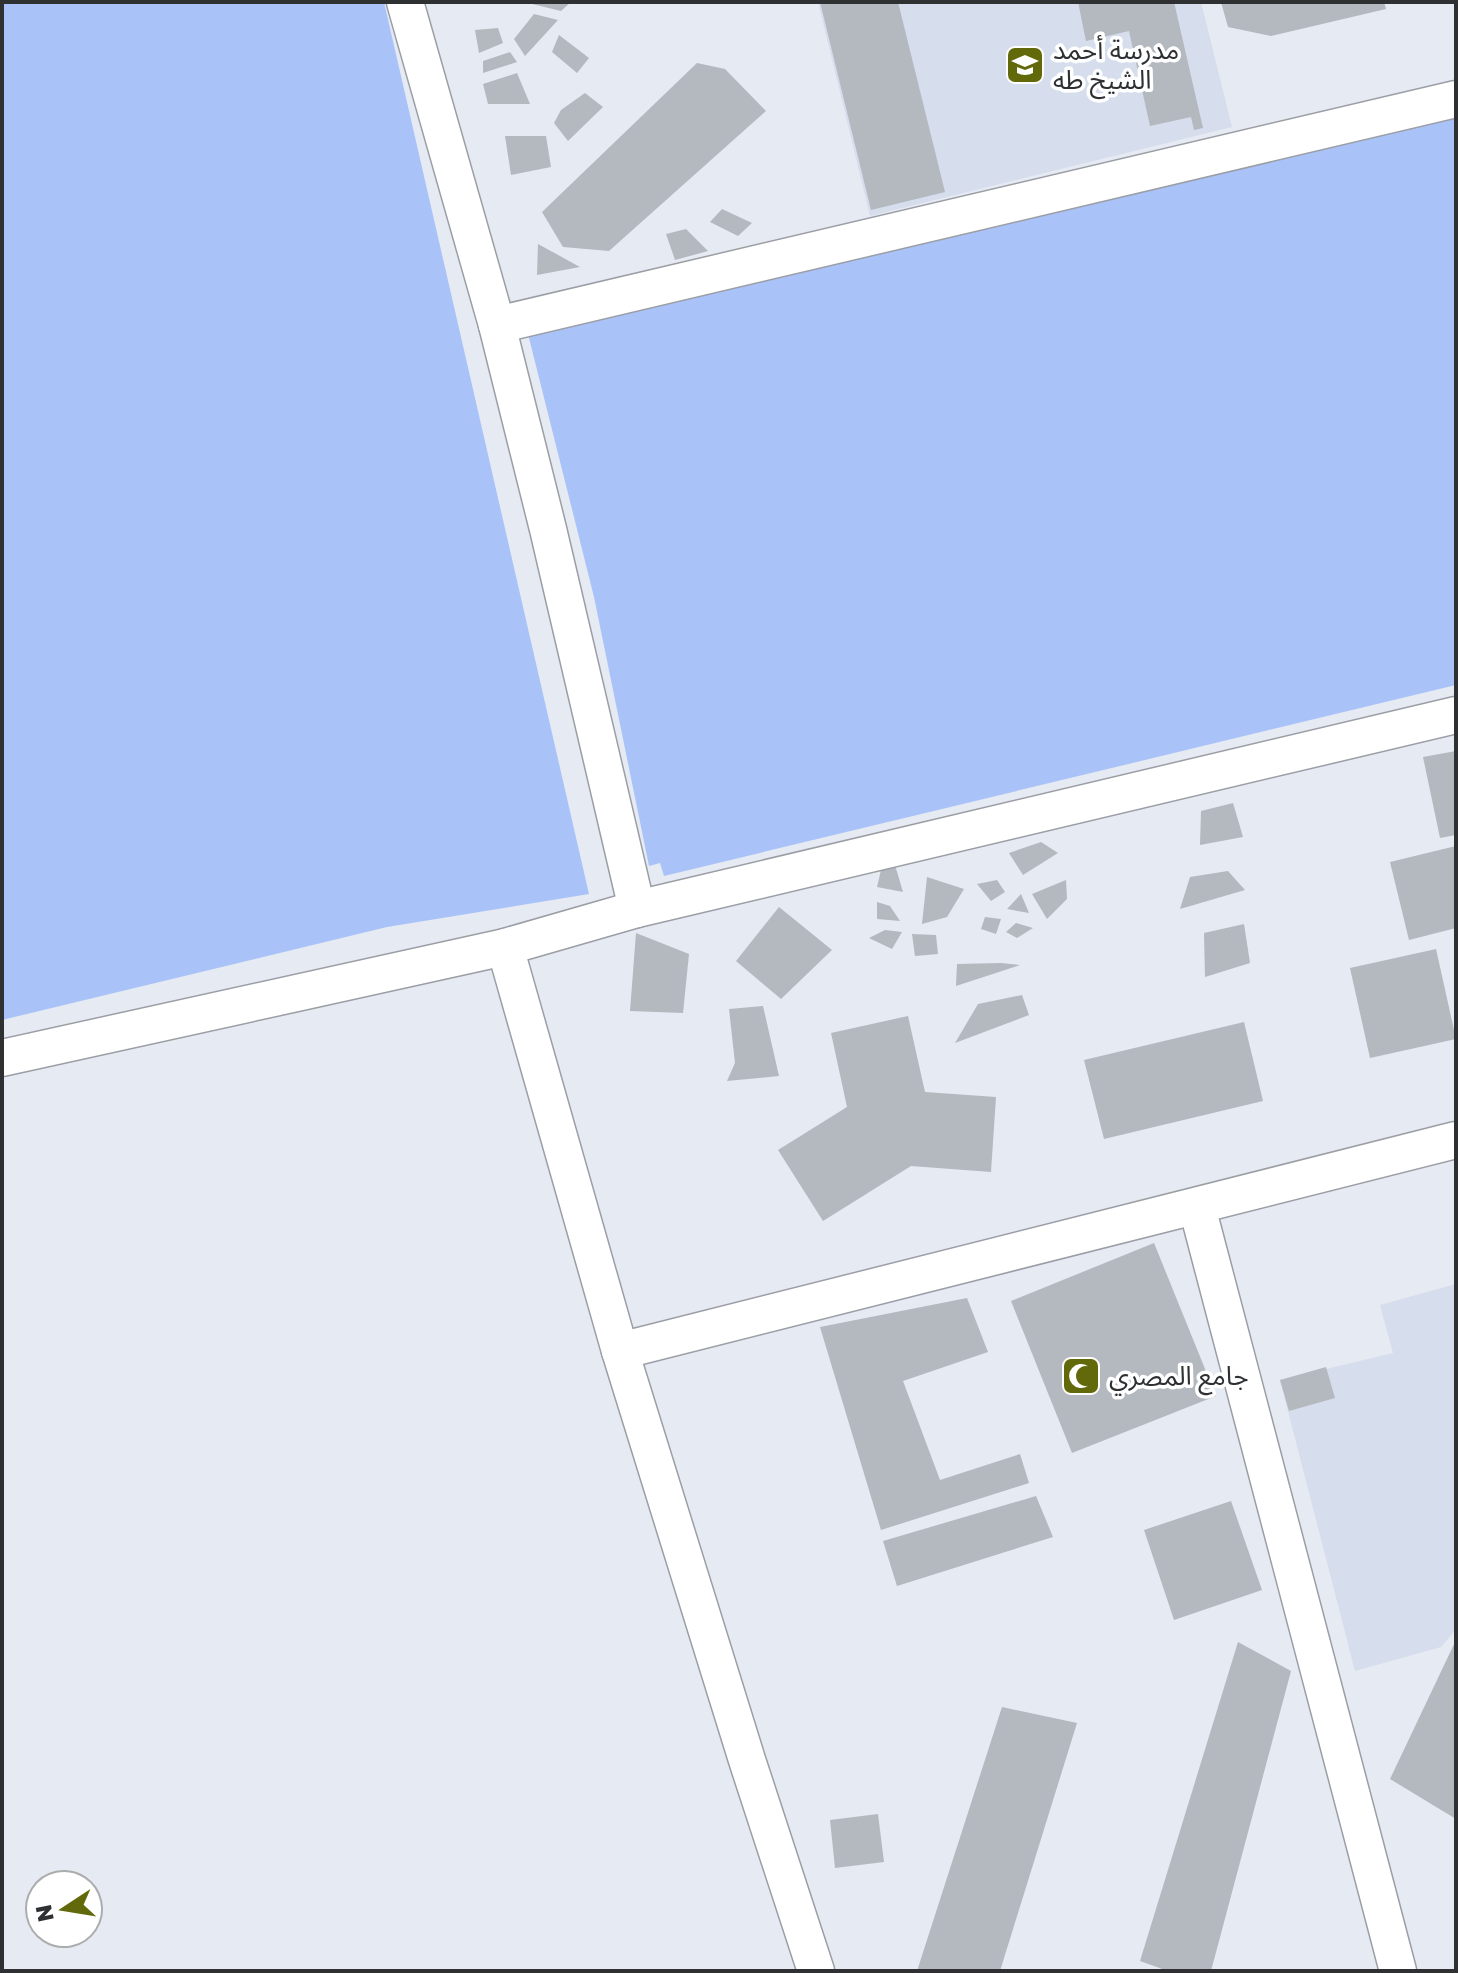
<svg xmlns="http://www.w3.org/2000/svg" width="1458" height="1973" font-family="'Golos Text','Noto Sans Arabic',sans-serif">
<rect width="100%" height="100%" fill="#e6eaf2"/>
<!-- built -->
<g fill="#d6ddec">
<path d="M 818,2 L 1201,2 L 1232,127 L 870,216 Z"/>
<path d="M 1456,1284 L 1456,1629 L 1441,1647 L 1355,1671 L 1280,1380 L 1393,1353 L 1380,1305 Z"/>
</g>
<!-- green -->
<g fill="#a9c3f9">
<path d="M 2,2 L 384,2 L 589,894 L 387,927 L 2,1020 Z"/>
<path d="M 1456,107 L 1456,685 L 664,876 L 660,863 L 649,866 L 594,597 L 524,318 Z"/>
</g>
<!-- building -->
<g fill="#b4b8bf">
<path d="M 524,2 L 571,2 L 561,11 Z"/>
<path d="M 820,2 L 898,2 L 945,192 L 871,210 Z"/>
<path d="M 1078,2 L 1174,2 L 1203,128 L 1194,130 L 1191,117 L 1150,126 L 1129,31 L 1086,41 Z"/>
<path d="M 1221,2 L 1384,2 L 1386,9 L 1271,36 L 1228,27 Z"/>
<path d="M 534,14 L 558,20 L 525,56 L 514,39 Z"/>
<path d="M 498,28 L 503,43 L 479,53 L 475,30 Z"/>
<path d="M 559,35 L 589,58 L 577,73 L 552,52 Z"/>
<path d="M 510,52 L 517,62 L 483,73 L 483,61 Z"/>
<path d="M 697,63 L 725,69 L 766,111 L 609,251 L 563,247 L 542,212 Z"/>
<path d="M 517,73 L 530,104 L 488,104 L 483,84 Z"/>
<path d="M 585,93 L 603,107 L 568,141 L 554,123 L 561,110 Z"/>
<path d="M 505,136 L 546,136 L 551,167 L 511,175 Z"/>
<path d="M 722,209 L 752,223 L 738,236 L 710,222 Z"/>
<path d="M 686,229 L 708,251 L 675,260 L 666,234 Z"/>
<path d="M 538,244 L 580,267 L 537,275 Z"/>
<path d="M 1456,751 L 1456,835 L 1440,838 L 1423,757 Z"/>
<path d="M 1233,803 L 1243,837 L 1200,845 L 1201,811 Z"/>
<path d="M 1041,842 L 1058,853 L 1023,875 L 1009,853 Z"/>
<path d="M 1456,846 L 1456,928 L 1409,940 L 1390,862 Z"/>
<path d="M 895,865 L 903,892 L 877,887 L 881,870 Z"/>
<path d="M 1228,871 L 1245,890 L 1180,909 L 1190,877 Z"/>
<path d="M 927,877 L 964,889 L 947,917 L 922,924 Z"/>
<path d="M 997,880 L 1005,892 L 991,901 L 977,884 Z"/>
<path d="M 1066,880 L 1067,899 L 1047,919 L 1032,894 Z"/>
<path d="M 1021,894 L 1029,913 L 1007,909 Z"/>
<path d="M 877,902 L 890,906 L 900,921 L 877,919 Z"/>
<path d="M 779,907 L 832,950 L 781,999 L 736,961 Z"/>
<path d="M 985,917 L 1001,919 L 996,934 L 981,929 Z"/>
<path d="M 1016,923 L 1033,928 L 1017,938 L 1006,932 Z"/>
<path d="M 1244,924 L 1250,963 L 1205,977 L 1204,933 Z"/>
<path d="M 885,930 L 902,932 L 892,949 L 869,938 Z"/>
<path d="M 636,933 L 689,954 L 683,1013 L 630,1011 Z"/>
<path d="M 912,934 L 936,935 L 938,954 L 915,956 Z"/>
<path d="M 1436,949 L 1456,1039 L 1370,1058 L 1350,968 Z"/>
<path d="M 1001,963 L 1020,965 L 956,986 L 957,964 Z"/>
<path d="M 1022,995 L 1029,1015 L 955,1043 L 978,1004 Z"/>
<path d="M 763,1006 L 779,1076 L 727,1081 L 735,1063 L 729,1009 Z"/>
<path d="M 908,1016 L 925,1092 L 996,1097 L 991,1172 L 911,1166 L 823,1221 L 778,1150 L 847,1107 L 831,1033 Z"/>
<path d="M 1244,1022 L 1263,1101 L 1104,1139 L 1084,1060 Z"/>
<path d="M 1154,1243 L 1216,1396 L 1072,1453 L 1011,1301 Z"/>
<path d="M 967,1298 L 988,1352 L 903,1381 L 940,1480 L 1020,1454 L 1029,1483 L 881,1530 L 820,1327 Z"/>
<path d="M 1326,1367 L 1335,1398 L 1289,1411 L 1280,1380 Z"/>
<path d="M 1036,1496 L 1053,1537 L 897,1586 L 883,1541 Z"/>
<path d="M 1231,1501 L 1262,1590 L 1174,1620 L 1144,1530 Z"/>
<path d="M 1456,1640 L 1456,1819 L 1390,1779 Z"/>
<path d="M 1238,1642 L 1291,1671 L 1211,1971 L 1168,1971 L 1140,1961 Z"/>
<path d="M 1002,1707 L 1077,1723 L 1000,1971 L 917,1971 Z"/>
<path d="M 878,1814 L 884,1862 L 835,1868 L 830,1820 Z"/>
</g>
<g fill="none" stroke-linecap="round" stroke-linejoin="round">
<defs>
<g id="minor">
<path d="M 405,2 L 497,325 L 548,529 L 637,909"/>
<path d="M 497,325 L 1456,99"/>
<path d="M 505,947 L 620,1351 L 747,1760 L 816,1971"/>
<path d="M 2,1058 L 505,947 L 637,909 L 1456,715"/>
<path d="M 1197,1207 L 1398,1971"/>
<path d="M 620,1351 L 1456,1140"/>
</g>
</defs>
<!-- minor casing -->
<use href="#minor" stroke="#9b9ea5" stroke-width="39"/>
<!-- minor -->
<use href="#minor" stroke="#fff" stroke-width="36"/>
</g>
<!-- icons -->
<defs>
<symbol id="school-square" viewBox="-11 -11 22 22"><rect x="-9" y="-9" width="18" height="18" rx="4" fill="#62690a" stroke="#fff"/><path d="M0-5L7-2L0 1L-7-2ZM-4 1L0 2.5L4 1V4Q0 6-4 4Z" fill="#fff"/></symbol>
<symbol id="mosque-square" viewBox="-11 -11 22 22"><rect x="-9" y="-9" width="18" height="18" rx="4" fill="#62690a" stroke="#fff"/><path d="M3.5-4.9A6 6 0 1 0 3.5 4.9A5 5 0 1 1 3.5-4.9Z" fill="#fff"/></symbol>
</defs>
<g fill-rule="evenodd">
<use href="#school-square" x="1003" y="43" width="44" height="44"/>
<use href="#mosque-square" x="1059" y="1354" width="44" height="44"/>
</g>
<g text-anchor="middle" stroke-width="7" stroke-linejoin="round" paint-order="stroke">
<!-- poi labels -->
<g font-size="26" fill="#2e3032" stroke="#fff" text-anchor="start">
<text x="1053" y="59">مدرسة أحمد<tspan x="1053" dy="30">الشيخ طه</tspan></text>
<text x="1109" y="1385">جامع المصري</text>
</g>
</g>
<!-- border -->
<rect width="1458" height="1973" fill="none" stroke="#2e3032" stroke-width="8"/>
<!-- north arrow -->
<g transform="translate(64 1909) rotate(258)"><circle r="38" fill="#ffffff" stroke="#abacad" stroke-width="2"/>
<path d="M0-6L14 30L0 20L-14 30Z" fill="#62690a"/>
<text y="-12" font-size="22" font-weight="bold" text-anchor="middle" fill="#2e3032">N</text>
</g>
</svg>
